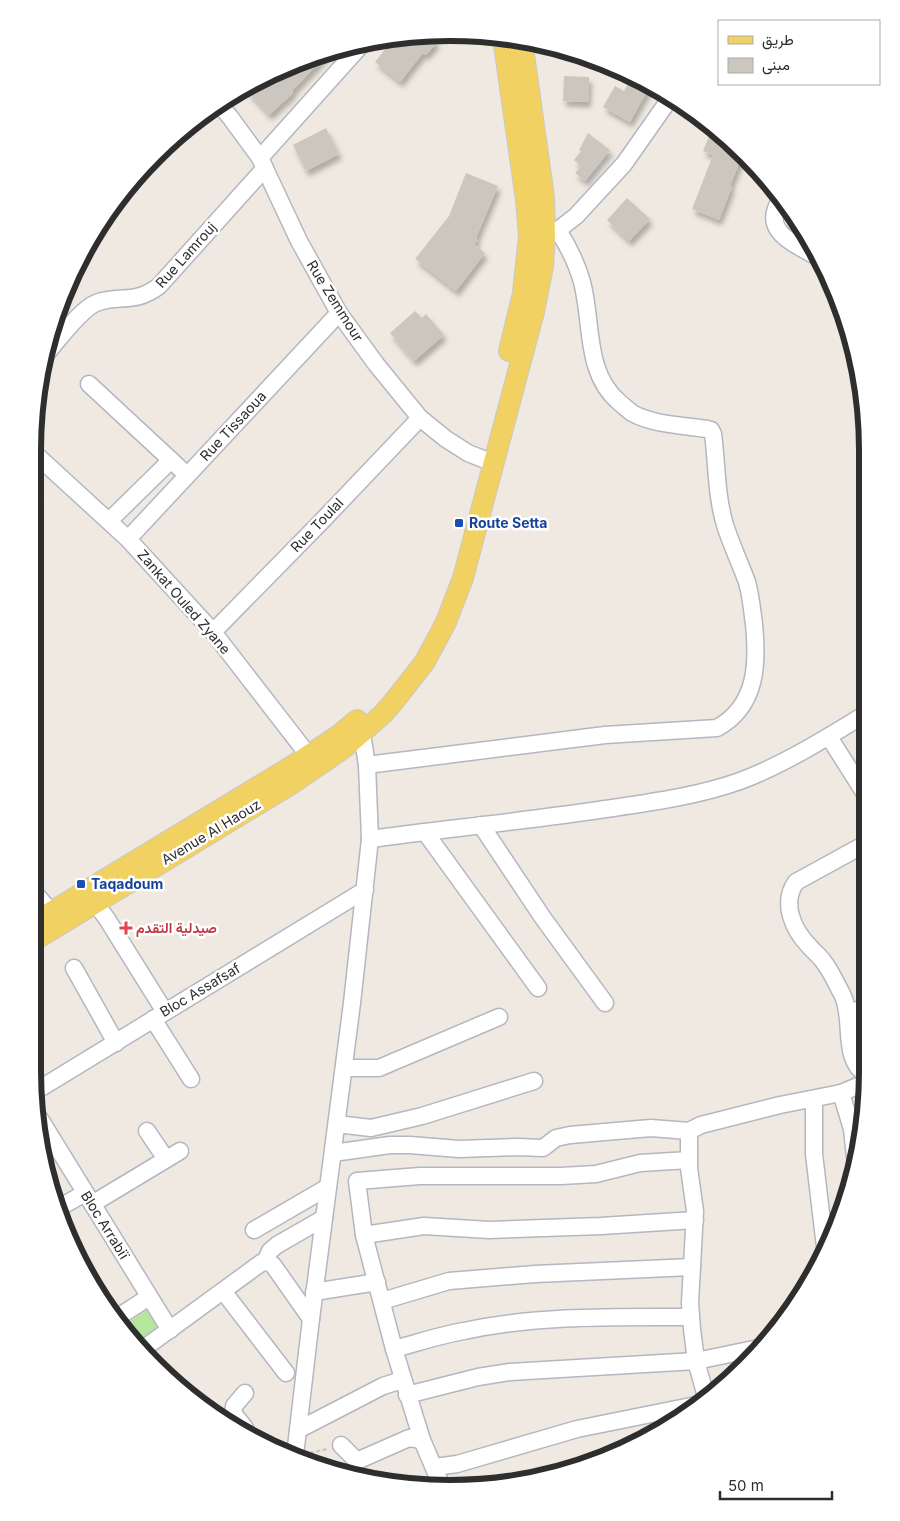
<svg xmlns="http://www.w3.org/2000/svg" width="900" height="1521" font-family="Inter,Vazirmatn,sans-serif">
<defs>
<filter id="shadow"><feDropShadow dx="3" dy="5.5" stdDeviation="2.5" flood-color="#0004"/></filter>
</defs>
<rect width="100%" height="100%" fill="#efe9e1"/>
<!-- green -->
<path fill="#b6e59e" d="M 156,1304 L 166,1322 L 137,1344 L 121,1327 Z"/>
<!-- building -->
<g fill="#cbc7bf" filter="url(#shadow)">
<path d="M 428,35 L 437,42 L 426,55 L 423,53 L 400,82 L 375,62 L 394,38 Z"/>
<path d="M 328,53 L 292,91 L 293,93 L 269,115 L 247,91 L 258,82 L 290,64 Z"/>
<path d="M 564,76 L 589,77 L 588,102 L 563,101 Z"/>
<path d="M 632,76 L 650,86 L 630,122 L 603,107 L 615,86 L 624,91 Z"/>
<path d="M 326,128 L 339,154 L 306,171 L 293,145 Z"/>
<path d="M 712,129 L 742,156 L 730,186 L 732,187 L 719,220 L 692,209 L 713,155 L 703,151 Z"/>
<path d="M 588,133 L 610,150 L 585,181 L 575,173 L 581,166 L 574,160 L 581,151 L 579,150 Z"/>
<path d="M 466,173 L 498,186 L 476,238 L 478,240 L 474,244 L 485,253 L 456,291 L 415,259 L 449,216 Z"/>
<path d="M 627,198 L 650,219 L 629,241 L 607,220 Z"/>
<path d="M 415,311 L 422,318 L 426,314 L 444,335 L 414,361 L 390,333 Z"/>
</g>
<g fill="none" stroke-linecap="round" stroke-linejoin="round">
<defs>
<g id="minor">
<path d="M 218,103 L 230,117 L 260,158 L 299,241 L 339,313 L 376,364 L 420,418 L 446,439 L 468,453 L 493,463"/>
<path d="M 260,158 L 364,42"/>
<path d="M 781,199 C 759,232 796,244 819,258"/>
<path d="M 549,234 L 558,230 L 576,216 L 624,164 L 671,97"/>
<path d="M 47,353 C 59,339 81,309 96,303 C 120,294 134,305 159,286 L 265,168"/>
<path d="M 89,384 L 187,475"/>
<path d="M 33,452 L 128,539 L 213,632 L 316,765"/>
<path d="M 109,521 L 171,460"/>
<path d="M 128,539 L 339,313"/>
<path d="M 213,632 L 321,522 L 420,418"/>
<path d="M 829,737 L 867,797"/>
<path d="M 367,765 L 605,735 L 717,728 C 757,706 758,664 754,624 C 752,610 751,596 747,582 C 740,563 731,544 725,525 C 716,495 717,464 713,434 L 711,430 L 707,429 C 682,425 654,425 632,413 C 628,410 624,406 620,403 C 584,373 593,323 582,282 C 577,264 568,246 558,230"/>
<path d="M 481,825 L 543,918 L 605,1003"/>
<path d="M 425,832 L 538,988"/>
<path d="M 370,839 C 446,829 523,821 599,810 C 646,803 695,797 740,781 C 783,765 828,737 867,713"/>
<path d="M 867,843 L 796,882 C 781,903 793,930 810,947 C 814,952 820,956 823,961 C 831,971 836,983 842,994 C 855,1019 840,1058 867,1076"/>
<path d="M 33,891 L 58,920"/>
<path d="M 89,894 L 107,919 L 165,1012"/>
<path d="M 74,968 L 116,1043"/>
<path d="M 848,1012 L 867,1008"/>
<path d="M 153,1019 L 191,1079"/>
<path d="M 344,1068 L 379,1068 L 499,1017"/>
<path d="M 36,1091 L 365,890"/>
<path d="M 841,1093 L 852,1129 L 855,1157"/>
<path d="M 814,1099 L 814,1154 L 825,1247"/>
<path d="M 40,1119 L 170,1330"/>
<path d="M 337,1124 L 371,1128 L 422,1116 L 534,1081"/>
<path d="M 147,1131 L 166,1159"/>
<path d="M 689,1131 L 689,1168 L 695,1211 L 690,1303 L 692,1329 L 696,1361 L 754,1349"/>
<path d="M 333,1153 L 390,1145 L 410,1145 L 459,1149 L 518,1147 L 543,1148 L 556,1138 L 570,1135 L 651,1128 L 689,1131 L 701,1125 L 780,1105 L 841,1093 L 867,1082"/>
<path d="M 92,1204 L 180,1151"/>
<path d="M 57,1209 L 85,1193"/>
<path d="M 254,1230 L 328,1187"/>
<path d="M 364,1235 L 424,1226 L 489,1230 L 601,1226 L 695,1220"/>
<path d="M 265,1262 L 270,1251 L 277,1245 L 324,1218"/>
<path d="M 223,1291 L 286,1373"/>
<path d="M 314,1292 L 377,1282"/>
<path d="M 382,1301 L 449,1281 L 535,1274 L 692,1267"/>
<path d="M 115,1319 L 149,1297"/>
<path d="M 143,1349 L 261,1263 L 268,1262 L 273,1265 L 311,1319"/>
<path d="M 394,1349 C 417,1343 440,1335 464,1331 C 538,1315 615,1317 691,1317"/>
<path d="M 245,1393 L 234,1406 L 233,1413 L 245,1428"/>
<path d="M 407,1395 L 478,1377 L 510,1372 L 696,1361 L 707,1400"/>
<path d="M 298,1430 L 383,1386 L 402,1380"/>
<path d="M 341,1445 L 354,1458 L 359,1460 L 409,1438 L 422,1440"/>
<path d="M 295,1455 L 311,1319 L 352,1003 L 370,839 L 367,765 L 362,734"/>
<path d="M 435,1467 L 457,1464 L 577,1429 L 701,1404"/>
<path d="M 442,1487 L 422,1440 L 394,1349 L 364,1235 L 357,1181 L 420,1176 L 561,1176 L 596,1174 L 640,1163 L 689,1160"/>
</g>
<g id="major">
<path d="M 503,38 L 526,200 L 529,236 L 523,293 L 509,351"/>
<path d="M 33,923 L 297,763 L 339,735 L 357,720"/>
<path d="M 33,941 L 293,783 L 344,748 L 383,714 L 395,700 L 424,663 L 435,643 L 446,622 L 463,578 L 534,312 L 543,266 L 545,235 L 544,197 L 522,40"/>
</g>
</defs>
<!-- minor casing -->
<use href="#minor" stroke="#b4b7c1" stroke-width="19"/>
<!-- major casing -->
<use href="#major" stroke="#c9c9c9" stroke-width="22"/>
<!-- path -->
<g stroke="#c9c9c9" stroke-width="2.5" stroke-dasharray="4 2.5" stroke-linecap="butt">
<path d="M 33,1060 L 39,1071"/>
<path d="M 310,1453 L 327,1449"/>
</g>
<!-- minor -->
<use href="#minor" stroke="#fff" stroke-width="16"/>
<!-- major -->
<use href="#major" stroke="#f2d163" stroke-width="20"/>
</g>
<!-- markers -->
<g fill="#1a4fb4" stroke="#fff" stroke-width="2">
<rect x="454" y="518" width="10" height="10" rx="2.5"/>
<rect x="76" y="879" width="10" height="10" rx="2.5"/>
</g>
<path fill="#e0444e" stroke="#fff" stroke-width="2" d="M123.5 920.5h5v5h5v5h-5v5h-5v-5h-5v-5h5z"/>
<g text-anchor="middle" stroke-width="5" stroke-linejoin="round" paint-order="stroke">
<!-- street labels -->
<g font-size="14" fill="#2e2e2e" stroke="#fff">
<text transform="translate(186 255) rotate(-48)" y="5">Rue Lamrouj</text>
<text transform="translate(335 301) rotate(58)" y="5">Rue Zemmour</text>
<text transform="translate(233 426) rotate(-47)" y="5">Rue Tissaoua</text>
<text transform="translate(317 525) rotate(-46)" y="5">Rue Toulal</text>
<text transform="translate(184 602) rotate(49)" y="5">Zankat Ouled Zyane</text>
<text transform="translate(211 832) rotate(-31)" y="5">Avenue Al Haouz</text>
<text transform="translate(200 990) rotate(-31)" y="5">Bloc Assafsaf</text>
<text transform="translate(105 1225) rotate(58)" y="5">Bloc Arrabiï</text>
</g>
<!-- transit labels -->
<g font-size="14" font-weight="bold" fill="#164399" stroke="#fff" text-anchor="start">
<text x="469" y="528">Route Setta</text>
<text x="91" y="889">Taqadoum</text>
</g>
<!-- health labels -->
<g font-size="14" font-weight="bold" fill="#be3a42" stroke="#fff" text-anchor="start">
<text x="136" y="933">صيدلية التقدم</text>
</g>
</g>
<!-- crop -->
<path d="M0 0H900V1521H0ZM450 41H450A409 409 0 0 1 859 450V1071A409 409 0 0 1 450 1480H450A409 409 0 0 1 41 1071V450A409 409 0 0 1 450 41Z" fill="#fff" fill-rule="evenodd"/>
<path fill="none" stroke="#2e2e2e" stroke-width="6" d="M450 41H450A409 409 0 0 1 859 450V1071A409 409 0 0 1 450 1480H450A409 409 0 0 1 41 1071V450A409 409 0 0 1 450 41Z"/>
<!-- legend -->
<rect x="718" y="20" width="162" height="65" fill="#ffffff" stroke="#ababab"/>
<rect x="728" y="36" width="25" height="8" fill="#f2d163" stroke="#ababab"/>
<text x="762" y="45" font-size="15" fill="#2e2e2e">طريق</text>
<rect x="728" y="58" width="25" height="15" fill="#cbc7bf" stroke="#ababab"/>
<text x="762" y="70" font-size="15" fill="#2e2e2e">مبنى</text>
<!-- scale -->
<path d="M720 1491v8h112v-8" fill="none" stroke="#2e2e2e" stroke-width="2.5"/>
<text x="728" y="1491" font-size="15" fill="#2e2e2e" stroke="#ffffff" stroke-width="4" paint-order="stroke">50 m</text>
</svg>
